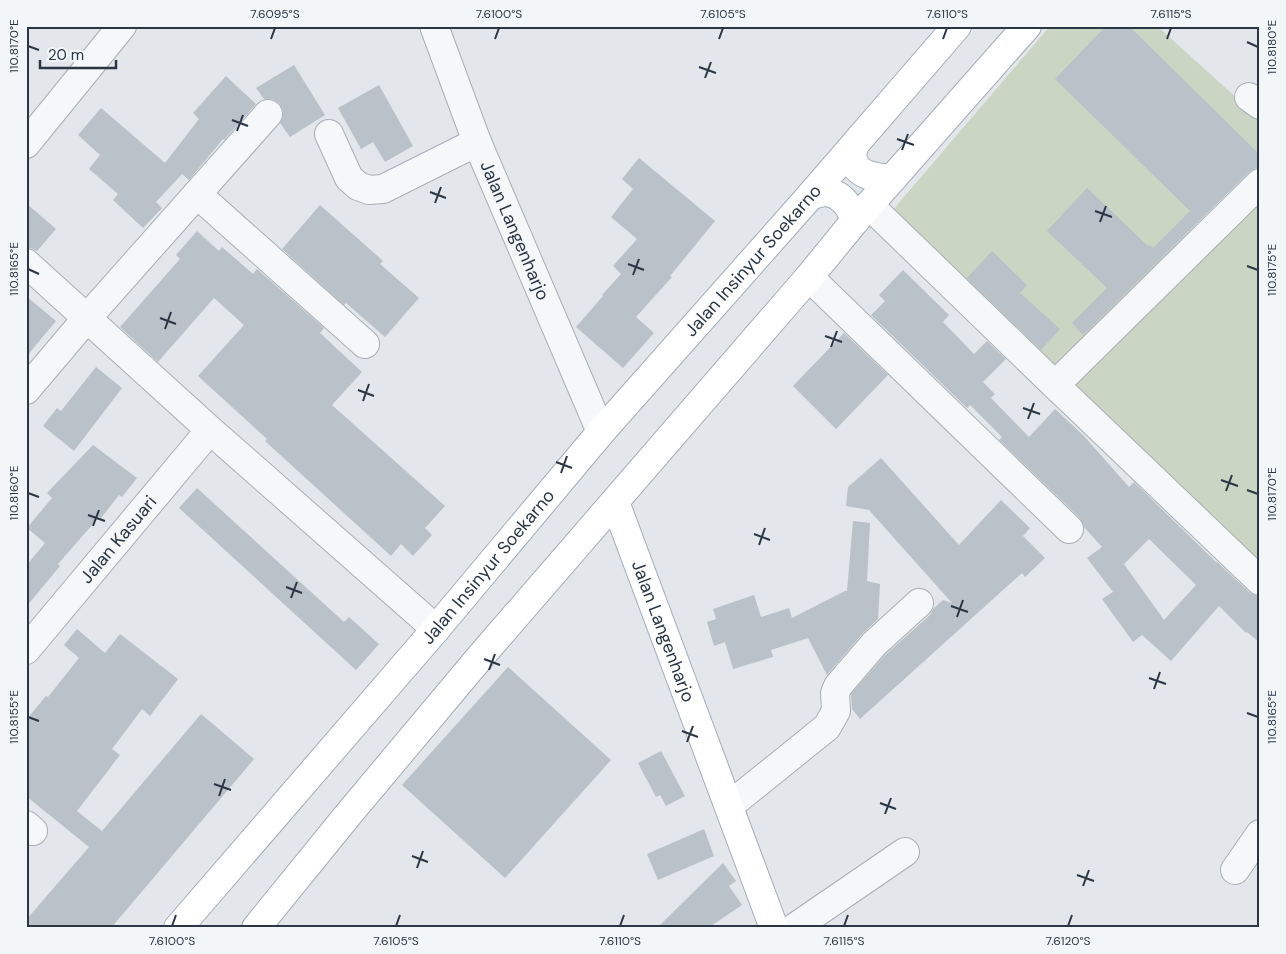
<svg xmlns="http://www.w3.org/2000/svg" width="1286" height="954" font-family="'DM Sans',sans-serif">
<rect width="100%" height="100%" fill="#e3e7eb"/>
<!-- green -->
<g fill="#cad5c3">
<path d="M 1050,26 L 1157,26 L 1260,119 L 1260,157 L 1046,379 L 880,225 Z"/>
<path d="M 1260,189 L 1260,593 L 1058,391 Z"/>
</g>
<!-- building -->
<g fill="#b9c1c9" fill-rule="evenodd">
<path d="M 1106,26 L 1129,26 L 1260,155 L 1260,168 L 1256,168 L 1249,172 L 1083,335 L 1072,323 L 1107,288 L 1047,231 L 1087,188 L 1148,246 L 1150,245 L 1153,248 L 1190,211 L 1055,79 Z"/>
<path d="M 294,65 L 325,115 L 290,137 L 280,123 L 283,117 L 283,110 L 279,103 L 272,99 L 264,99 L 256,88 Z"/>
<path d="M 226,76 L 256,104 L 224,140 L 223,139 L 189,180 L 182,174 L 156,202 L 162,208 L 143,228 L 113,200 L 118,194 L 89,169 L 100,155 L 78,135 L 101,108 L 165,163 L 199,119 L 193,113 Z"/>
<path d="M 379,85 L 413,146 L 385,162 L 373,142 L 361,149 L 338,108 Z"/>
<path d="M 639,158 L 715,221 L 670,276 L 672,277 L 636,317 L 654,333 L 623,368 L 576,327 L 603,296 L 602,295 L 621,274 L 613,266 L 637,239 L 611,217 L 633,189 L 622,179 Z"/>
<path d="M 26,203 L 56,229 L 37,251 L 30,248 L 26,248 Z"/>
<path d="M 320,205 L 383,261 L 380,264 L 419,298 L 385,337 L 346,303 L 344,305 L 282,249 Z"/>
<path d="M 197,231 L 219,251 L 222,247 L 253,274 L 257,269 L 324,328 L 320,333 L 362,372 L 332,405 L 445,506 L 425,528 L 432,535 L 413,556 L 401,544 L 391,556 L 265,441 L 267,439 L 198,376 L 244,325 L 214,298 L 158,362 L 120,327 L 180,259 L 176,255 Z"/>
<path d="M 992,251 L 1027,285 L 1020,293 L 1060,329 L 1041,350 L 967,278 Z"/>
<path d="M 903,270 L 949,315 L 943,322 L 974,354 L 987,341 L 1006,359 L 983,382 L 995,394 L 991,398 L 1029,437 L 1055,409 L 1083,435 L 1129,487 L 1134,482 L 1216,562 L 1217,562 L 1249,592 L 1260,597 L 1260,643 L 1247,632 L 1246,633 L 1219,606 L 1171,661 L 1142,635 L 1133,642 L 1102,599 L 1113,592 L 1087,558 L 1102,547 L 1084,527 L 1080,518 L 999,440 L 1002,437 L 970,405 L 967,408 L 871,315 L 885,301 L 879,295 ZM 1149,539 L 1196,585 L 1164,620 L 1124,564 Z"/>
<path d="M 26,296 L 56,321 L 26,357 Z"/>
<path d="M 844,333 L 888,375 L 836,429 L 793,386 Z"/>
<path d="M 96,367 L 122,388 L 74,451 L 43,426 L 57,408 L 61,411 Z"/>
<path d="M 93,445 L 137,478 L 122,497 L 119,495 L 101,518 L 99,517 L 58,564 L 60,566 L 26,607 L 26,566 L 45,543 L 27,528 L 52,498 L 47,493 Z"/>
<path d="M 881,458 L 959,545 L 1001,500 L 1030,528 L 1023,536 L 1045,558 L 1025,577 L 1022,573 L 860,719 L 852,709 L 851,694 L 885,655 L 930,615 L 933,609 L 943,600 L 952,603 L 869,510 L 846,506 L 848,487 Z"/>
<path d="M 197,488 L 344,622 L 349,617 L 379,644 L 356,670 L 179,508 Z"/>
<path d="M 853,521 L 870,523 L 867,581 L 880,584 L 878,619 L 862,634 L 827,675 L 808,638 L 771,650 L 773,657 L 733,669 L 725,642 L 714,646 L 707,622 L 716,619 L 713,609 L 754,595 L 761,617 L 789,608 L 792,618 L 845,591 L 847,591 Z"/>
<path d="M 77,629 L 105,653 L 120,634 L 178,679 L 150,716 L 142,709 L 112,749 L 120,755 L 77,811 L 102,831 L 201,714 L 254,759 L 111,928 L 26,928 L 26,920 L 89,847 L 26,796 L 26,720 L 46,696 L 48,697 L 79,658 L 64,645 Z"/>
<path d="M 508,667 L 611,760 L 505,878 L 402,785 Z"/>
<path d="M 661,751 L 685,796 L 666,806 L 660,795 L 656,797 L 638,763 Z"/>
<path d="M 704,829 L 714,856 L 658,880 L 647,854 Z"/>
<path d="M 723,863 L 736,881 L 729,886 L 742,905 L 708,928 L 657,928 Z"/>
</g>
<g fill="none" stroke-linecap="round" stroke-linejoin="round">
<defs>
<g id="minor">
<path id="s1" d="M 434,26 L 477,142 L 601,432"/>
<path d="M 1249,97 L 1260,105"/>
<path d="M 329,134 L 349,178 L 358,186 L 369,190 L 383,189 L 477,142"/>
<path d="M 26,144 L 122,26"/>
<path d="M 197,194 L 365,344"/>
<path d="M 869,205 L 1055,385 L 1260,183"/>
<path d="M 26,263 L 210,430 L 436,629"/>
<path d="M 809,277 L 1069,529"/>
<path d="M 1055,385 L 1260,581"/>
<path d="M 26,390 L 87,318 L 268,114"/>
<path id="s2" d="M 26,650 L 210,430"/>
<path d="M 729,806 L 827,727 L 836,711 L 835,693 L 838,686 L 874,644 L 919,603"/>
<path d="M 26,825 L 33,831"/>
<path d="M 1235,870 L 1260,834"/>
<path d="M 794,928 L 905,852"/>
</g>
<g id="major">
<path d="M 854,147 C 853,150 852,155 853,159 C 856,176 879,179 893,178"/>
<path d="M 811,195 C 815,194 820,193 824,192 C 840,192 853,208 854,222"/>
<path id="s3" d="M 615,502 L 774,928"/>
<path id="s4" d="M 178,928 L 436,629 L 601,432 L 811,195 L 957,26"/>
<path d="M 256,928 L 347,816 L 481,656 L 809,277 L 854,222 L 1027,26"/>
</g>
</defs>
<!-- minor casing -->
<use href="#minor" stroke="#a8aeb6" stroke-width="30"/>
<!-- major casing -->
<use href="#major" stroke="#a1adb7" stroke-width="30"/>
<!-- minor -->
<use href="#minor" stroke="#f6f7f9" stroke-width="28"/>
<!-- major -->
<use href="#major" stroke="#fff" stroke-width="28"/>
</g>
<!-- ticks -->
<path fill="none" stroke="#2a3644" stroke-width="2" d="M 271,39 L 275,28M 495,39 L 499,28M 719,39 L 723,28M 943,39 L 947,28M 1167,39 L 1171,28M 1247,42 L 1258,47M 28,46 L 39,50M 699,67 L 716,73M 705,78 L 711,62M 232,120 L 248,126M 237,131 L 243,115M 897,139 L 914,145M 902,150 L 908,134M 430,192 L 446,198M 435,203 L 441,187M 1095,211 L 1112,217M 1100,222 L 1106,206M 628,264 L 644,270M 1247,266 L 1258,270M 28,269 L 39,274M 633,275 L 639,259M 160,318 L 176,324M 165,329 L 171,312M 825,336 L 842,342M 831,347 L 837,331M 358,390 L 374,396M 363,401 L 369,384M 1023,408 L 1040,414M 1028,419 L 1034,403M 556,462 L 572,468M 561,473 L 567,456M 1221,480 L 1238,486M 1247,490 L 1258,494M 1226,491 L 1232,475M 28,493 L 39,497M 88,515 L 105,521M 93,526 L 99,510M 754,534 L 770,540M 759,545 L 765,528M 286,587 L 302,593M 291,598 L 297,582M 951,606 L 968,612M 957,617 L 963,600M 484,659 L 500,665M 489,670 L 495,654M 1149,678 L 1166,684M 1154,689 L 1160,672M 1247,713 L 1258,717M 28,717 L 39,721M 682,731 L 698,737M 687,742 L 693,726M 214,784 L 231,790M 219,796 L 225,779M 880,803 L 896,809M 885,814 L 891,798M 412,856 L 428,862M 417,868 L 423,851M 1077,875 L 1094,881M 1083,886 L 1089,870M 172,926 L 176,915M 396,926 L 400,915M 620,926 L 624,915M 844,926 L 848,915M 1068,926 L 1072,915"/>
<g text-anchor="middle" stroke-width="5" stroke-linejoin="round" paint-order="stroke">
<!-- street labels -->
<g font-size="18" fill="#2a3644" stroke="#f2f6f8">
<text dy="6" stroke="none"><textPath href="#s1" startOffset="220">Jalan Langenharjo</textPath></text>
<text dy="6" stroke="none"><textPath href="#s4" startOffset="881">Jalan Insinyur Soekarno</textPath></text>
<text dy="6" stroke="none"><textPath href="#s2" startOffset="144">Jalan Kasuari</textPath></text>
<text dy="6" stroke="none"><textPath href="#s4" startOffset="476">Jalan Insinyur Soekarno</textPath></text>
<text dy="6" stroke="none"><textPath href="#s3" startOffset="138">Jalan Langenharjo</textPath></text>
</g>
</g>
<!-- border -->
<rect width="1286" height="954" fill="none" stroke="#f2f6f8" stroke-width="55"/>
<!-- scale -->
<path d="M40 60v8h76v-8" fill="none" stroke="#2a3644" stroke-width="2.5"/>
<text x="48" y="60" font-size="15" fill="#2a3644" stroke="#f2f6f8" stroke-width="4" paint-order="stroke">20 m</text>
<rect x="28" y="28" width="1230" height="898" fill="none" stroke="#2a3644" stroke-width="2"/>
<g font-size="12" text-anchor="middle" fill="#2a3644">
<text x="275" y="18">7.6095°S</text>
<text x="499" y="18">7.6100°S</text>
<text x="723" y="18">7.6105°S</text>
<text x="947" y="18">7.6110°S</text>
<text x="1171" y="18">7.6115°S</text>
<text transform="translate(14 46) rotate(-90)" y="4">110.8170°E</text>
<text transform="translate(1272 47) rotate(-90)" y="4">110.8180°E</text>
<text transform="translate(14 269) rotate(-90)" y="4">110.8165°E</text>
<text transform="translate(1272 270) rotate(-90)" y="4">110.8175°E</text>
<text transform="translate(14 493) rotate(-90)" y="4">110.8160°E</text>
<text transform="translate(1272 494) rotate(-90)" y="4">110.8170°E</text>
<text transform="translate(14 717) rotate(-90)" y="4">110.8155°E</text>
<text transform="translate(1272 717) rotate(-90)" y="4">110.8165°E</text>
<text x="172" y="945">7.6100°S</text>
<text x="396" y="945">7.6105°S</text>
<text x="620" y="945">7.6110°S</text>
<text x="844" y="945">7.6115°S</text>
<text x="1068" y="945">7.6120°S</text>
</g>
</svg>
